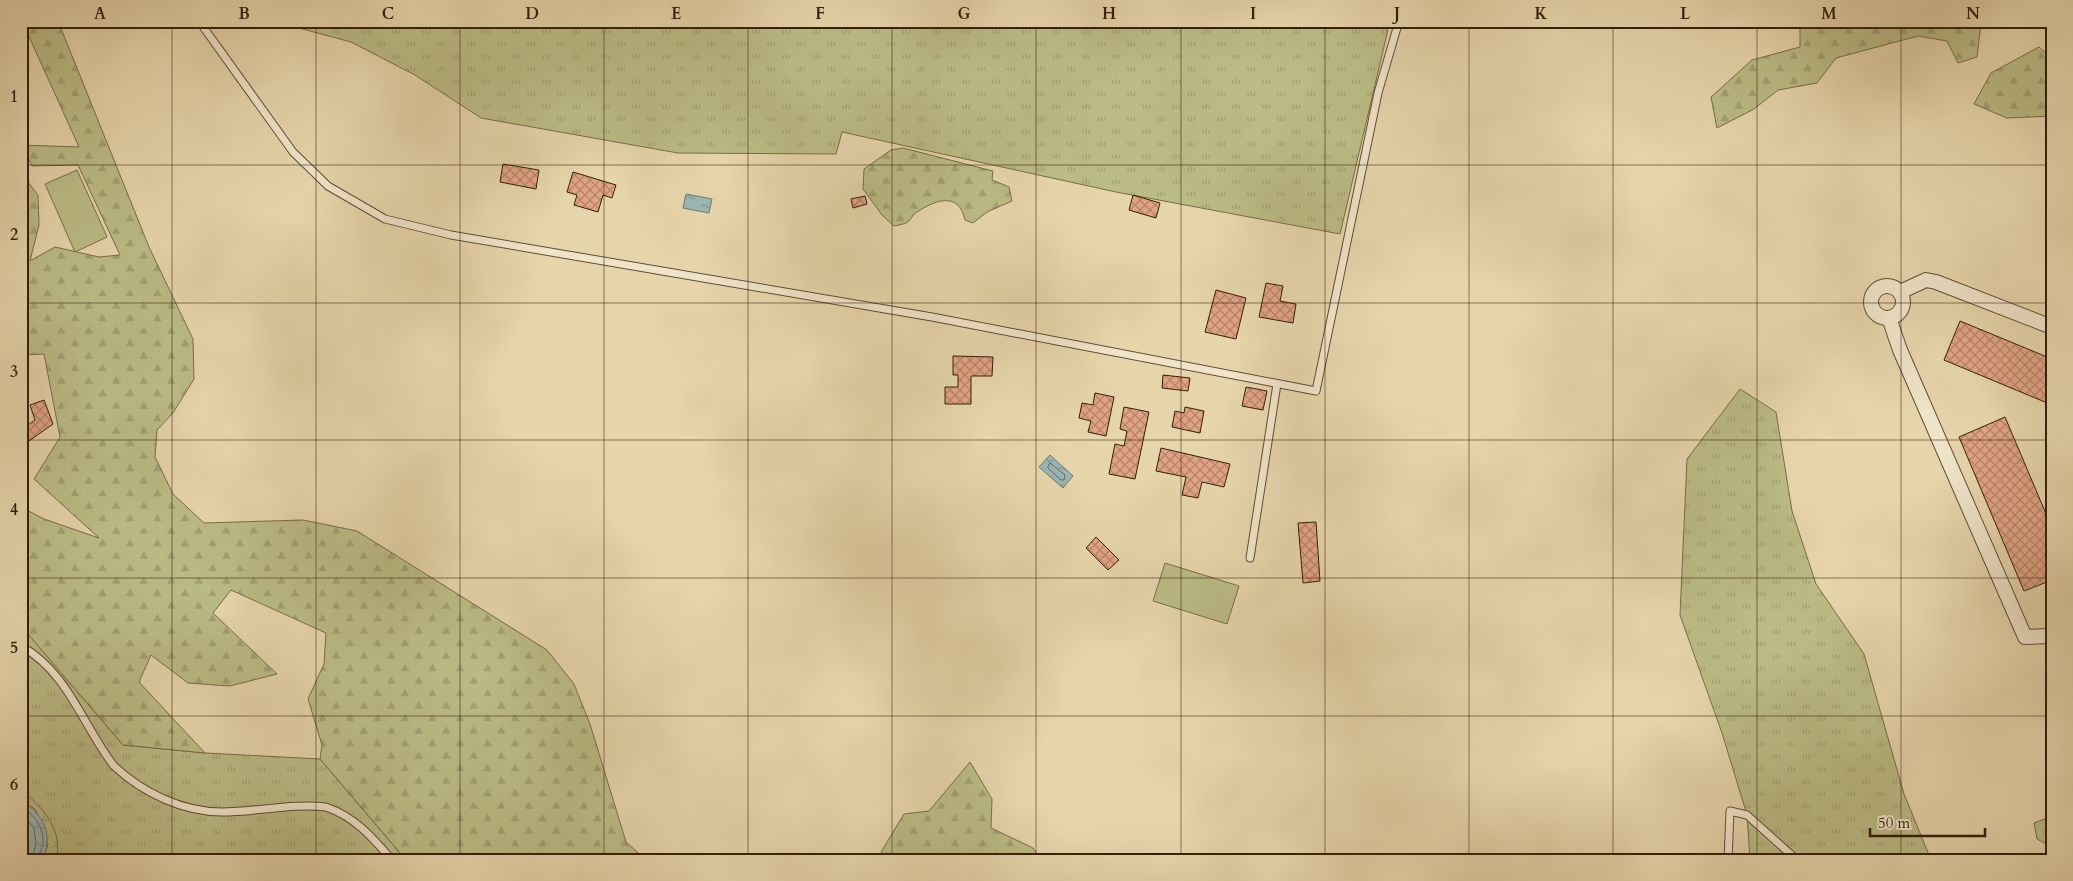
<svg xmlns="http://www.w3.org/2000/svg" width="2073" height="881" font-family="Cardo,serif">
<defs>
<pattern id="grass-tufts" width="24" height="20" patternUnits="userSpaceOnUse" patternTransform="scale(1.25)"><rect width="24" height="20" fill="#bbbb85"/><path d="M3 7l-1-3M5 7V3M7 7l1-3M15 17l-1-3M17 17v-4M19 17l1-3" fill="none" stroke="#a1a072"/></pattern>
<pattern id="forest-firs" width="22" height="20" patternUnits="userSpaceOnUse" patternTransform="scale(1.25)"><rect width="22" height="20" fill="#bbbb85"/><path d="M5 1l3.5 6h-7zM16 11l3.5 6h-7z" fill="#a1a072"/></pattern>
<pattern id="wetland-marsh" width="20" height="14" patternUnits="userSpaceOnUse" patternTransform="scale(1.25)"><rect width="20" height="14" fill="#bbbb85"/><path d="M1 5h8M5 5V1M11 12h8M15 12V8" fill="none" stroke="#a1a072"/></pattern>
<pattern id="water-ripples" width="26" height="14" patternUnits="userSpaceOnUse" patternTransform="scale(1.25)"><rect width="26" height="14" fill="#9ab5b4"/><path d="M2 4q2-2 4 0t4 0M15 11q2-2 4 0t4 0" fill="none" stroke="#7e9391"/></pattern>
<pattern id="building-cross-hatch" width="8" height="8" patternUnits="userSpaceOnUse" patternTransform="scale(1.25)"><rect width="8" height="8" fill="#e0a384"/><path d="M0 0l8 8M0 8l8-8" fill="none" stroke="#b6846a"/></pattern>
</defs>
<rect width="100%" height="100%" fill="#e6d4ab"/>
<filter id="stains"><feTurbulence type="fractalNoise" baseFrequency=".004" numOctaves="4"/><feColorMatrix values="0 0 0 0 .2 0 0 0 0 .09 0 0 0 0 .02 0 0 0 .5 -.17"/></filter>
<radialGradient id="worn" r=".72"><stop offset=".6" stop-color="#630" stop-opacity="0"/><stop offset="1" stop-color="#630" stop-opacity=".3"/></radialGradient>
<!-- grass -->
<g fill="url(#grass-tufts)" stroke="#786c48">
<path d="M 273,21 L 1390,21 L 1340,234 L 1116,192 L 842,132 L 836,154 L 678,153 L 481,118 L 415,75 L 351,42 Z"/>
<path d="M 1740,389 L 1776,412 L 1792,511 L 1816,584 L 1864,654 L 1904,794 L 1931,860 L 1750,860 L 1747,815 L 1722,733 L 1680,615 L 1687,459 Z"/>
<path d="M 21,626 L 123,745 L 205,753 L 320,759 L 406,860 L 21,860 Z"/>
<path d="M 2052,816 L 2052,847 L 2037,839 L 2034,823 Z"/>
</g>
<!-- forest -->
<g fill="url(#forest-firs)" stroke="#786c48">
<path d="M 22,21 L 58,21 L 149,247 L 193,339 L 194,379 L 173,413 L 157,430 L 155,457 L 173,494 L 204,523 L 303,520 L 357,531 L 547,650 L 574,684 L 590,724 L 626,842 L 646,860 L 406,860 L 320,759 L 322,745 L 308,699 L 324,664 L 326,633 L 231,590 L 213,613 L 277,674 L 230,686 L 188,683 L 151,655 L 139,682 L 205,753 L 123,745 L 21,626 L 21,507 L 44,519 L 99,538 L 34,479 L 60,437 L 44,354 L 21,355 L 21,173 L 38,195 L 39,225 L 30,261 L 55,247 L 99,257 L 120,255 L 78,165 L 32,166 L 21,145 L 79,147 Z"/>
<path d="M 1806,21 L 1852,21 L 1856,24 L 1863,21 L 1978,21 L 1981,24 L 1977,57 L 1958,63 L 1947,41 L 1918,36 L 1836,58 L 1817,83 L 1778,90 L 1754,109 L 1717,128 L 1711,97 L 1752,60 L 1800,47 L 1800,28 Z"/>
<path d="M 2039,47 L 2052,58 L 2052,116 L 2007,118 L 1974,104 L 1991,73 Z"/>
<path d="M 903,148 L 993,171 L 992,180 L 1009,187 L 1012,201 L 987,212 L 973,223 L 965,220 C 959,191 935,200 917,212 C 913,214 912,218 909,221 C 906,224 899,225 894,226 L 882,215 L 863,189 L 864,169 L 891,150 Z"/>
<path d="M 970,762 L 992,799 L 991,828 L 1033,848 L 1041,860 L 884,860 L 881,852 L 904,814 L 929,811 Z"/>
</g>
<!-- wetland -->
<path fill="url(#wetland-marsh)" stroke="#786c48" d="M 21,790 C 43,807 64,831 56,860 L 43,860 L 48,844 L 36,810 L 21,799 Z"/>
<!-- pitch -->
<g fill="#bbbb85" stroke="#786c48">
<path d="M 77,170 L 107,237 L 75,252 L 45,184 Z"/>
<path d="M 1165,563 L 1239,586 L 1227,624 L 1153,601 Z"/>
</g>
<!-- water -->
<g fill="url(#water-ripples)" stroke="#727970">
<path d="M 686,194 L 712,199 L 709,213 L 683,208 Z"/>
<path d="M 1050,455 L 1073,476 L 1063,488 L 1039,467 Z"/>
<path d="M 21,799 C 44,817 53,831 43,860 L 21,860 Z"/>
</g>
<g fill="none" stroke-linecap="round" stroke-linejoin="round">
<!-- shore -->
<g stroke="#686a60" stroke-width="1">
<path d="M 1050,463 L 1065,475 L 1064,480 L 1061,480 L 1048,468 Z"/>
<path d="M 21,806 C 34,815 44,827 43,844 C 42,849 39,854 38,860"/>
<path d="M 21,813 L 34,828 L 36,843 L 32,860"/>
</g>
</g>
<!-- building -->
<g fill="url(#building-cross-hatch)" stroke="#351e0b">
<path d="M 503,164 L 539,170 L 536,189 L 500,182 Z"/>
<path d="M 573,172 L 616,185 L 612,198 L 603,195 L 598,212 L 574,205 L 577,195 L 567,192 Z"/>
<path d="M 1133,195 L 1160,203 L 1156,218 L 1129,210 Z"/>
<path d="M 865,196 L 867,204 L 853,208 L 851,199 Z"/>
<path d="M 1266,283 L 1283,286 L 1280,301 L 1296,304 L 1293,323 L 1259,317 Z"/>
<path d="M 1216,290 L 1246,298 L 1236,339 L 1205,332 Z"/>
<path d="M 1960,321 L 2052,359 L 2052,405 L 1944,360 Z"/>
<path d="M 953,356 L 993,357 L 992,376 L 971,376 L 971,404 L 945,404 L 945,387 L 958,387 L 958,375 L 953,375 Z"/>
<path d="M 1163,375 L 1190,378 L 1188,391 L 1162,388 Z"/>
<path d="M 1246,387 L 1267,391 L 1263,410 L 1242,406 Z"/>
<path d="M 1095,393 L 1114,397 L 1106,436 L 1088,432 L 1091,421 L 1079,418 L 1082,403 L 1093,405 Z"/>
<path d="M 44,400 L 53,424 L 29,441 L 21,430 L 35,420 L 30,405 Z"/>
<path d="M 1124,407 L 1149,412 L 1135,479 L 1109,474 L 1115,444 L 1124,446 L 1127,431 L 1120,429 Z"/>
<path d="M 1185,407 L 1204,411 L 1200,433 L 1172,427 L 1175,411 L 1184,413 Z"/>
<path d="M 2005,417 L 2052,528 L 2052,580 L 2024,591 L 1959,437 Z"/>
<path d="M 1161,448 L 1230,464 L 1224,487 L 1202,482 L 1198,498 L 1182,495 L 1186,477 L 1156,471 Z"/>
<path d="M 1316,522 L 1320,581 L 1303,583 L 1298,523 Z"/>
<path d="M 1096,537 L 1119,560 L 1108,570 L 1086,548 Z"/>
</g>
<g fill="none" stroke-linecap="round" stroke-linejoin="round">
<defs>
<g id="service">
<path d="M 199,21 L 293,152 L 328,186 L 385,219 L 451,235 L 932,317 L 1316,391 L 1378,93 L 1399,21"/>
<path d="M 1250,558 L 1277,384"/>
<path d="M 21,646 C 68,672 83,726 114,766 C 143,793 183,812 222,812 C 257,812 292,803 326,807 C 355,817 372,837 392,860"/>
<path d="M 1728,860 L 1730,811 L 1747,815 L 1797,860"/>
</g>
<g id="minor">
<circle cx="1887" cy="302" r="16"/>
<path d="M 1900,292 L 1926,280 L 1936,282 L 2052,327"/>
<path d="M 1889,318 L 1900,350 L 2025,637 L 2049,636 L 2052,631"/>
</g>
</defs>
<!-- service casing -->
<use href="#service" stroke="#614c33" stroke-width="9"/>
<!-- minor casing -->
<use href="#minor" stroke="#614c33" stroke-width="16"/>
<!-- service -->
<use href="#service" stroke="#efe3c8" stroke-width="7"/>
<!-- minor -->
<use href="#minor" stroke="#efe3c8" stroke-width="14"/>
</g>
<!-- grid -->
<path fill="none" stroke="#351e0b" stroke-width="1" stroke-opacity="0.55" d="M 172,21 L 172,860M 316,21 L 316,860M 460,21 L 460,860M 604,21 L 604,860M 748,21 L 748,860M 892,21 L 892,860M 1036,21 L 1036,860M 1181,21 L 1181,860M 1325,21 L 1325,860M 1469,21 L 1469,860M 1613,21 L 1613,860M 1757,21 L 1757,860M 1901,21 L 1901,860M 21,165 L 2052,165M 21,303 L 2052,303M 21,440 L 2052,440M 21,578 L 2052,578M 21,716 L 2052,716"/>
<!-- margin -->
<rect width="2073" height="881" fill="none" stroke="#e6d4ab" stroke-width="55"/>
<!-- scale -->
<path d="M1870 828v8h115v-8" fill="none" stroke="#351e0b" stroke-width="2.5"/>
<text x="1878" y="828" font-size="15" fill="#351e0b" stroke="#efe3c8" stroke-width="4" paint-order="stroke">50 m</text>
<rect x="28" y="28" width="2018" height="826" fill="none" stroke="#351e0b" stroke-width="2"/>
<g font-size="16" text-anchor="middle" font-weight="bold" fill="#351e0b">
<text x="100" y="19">A</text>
<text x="244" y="19">B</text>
<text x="388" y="19">C</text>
<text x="532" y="19">D</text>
<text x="676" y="19">E</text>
<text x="820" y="19">F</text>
<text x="964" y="19">G</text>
<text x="1109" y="19">H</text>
<text x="1253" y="19">I</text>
<text x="1397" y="19">J</text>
<text x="1541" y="19">K</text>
<text x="1685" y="19">L</text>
<text x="1829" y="19">M</text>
<text x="1973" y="19">N</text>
<text x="14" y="102">1</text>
<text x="14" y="240">2</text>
<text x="14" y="377">3</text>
<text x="14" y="515">4</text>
<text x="14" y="653">5</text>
<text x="14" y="790">6</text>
</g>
<rect width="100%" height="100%" filter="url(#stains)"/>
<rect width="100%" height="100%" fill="url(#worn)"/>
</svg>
